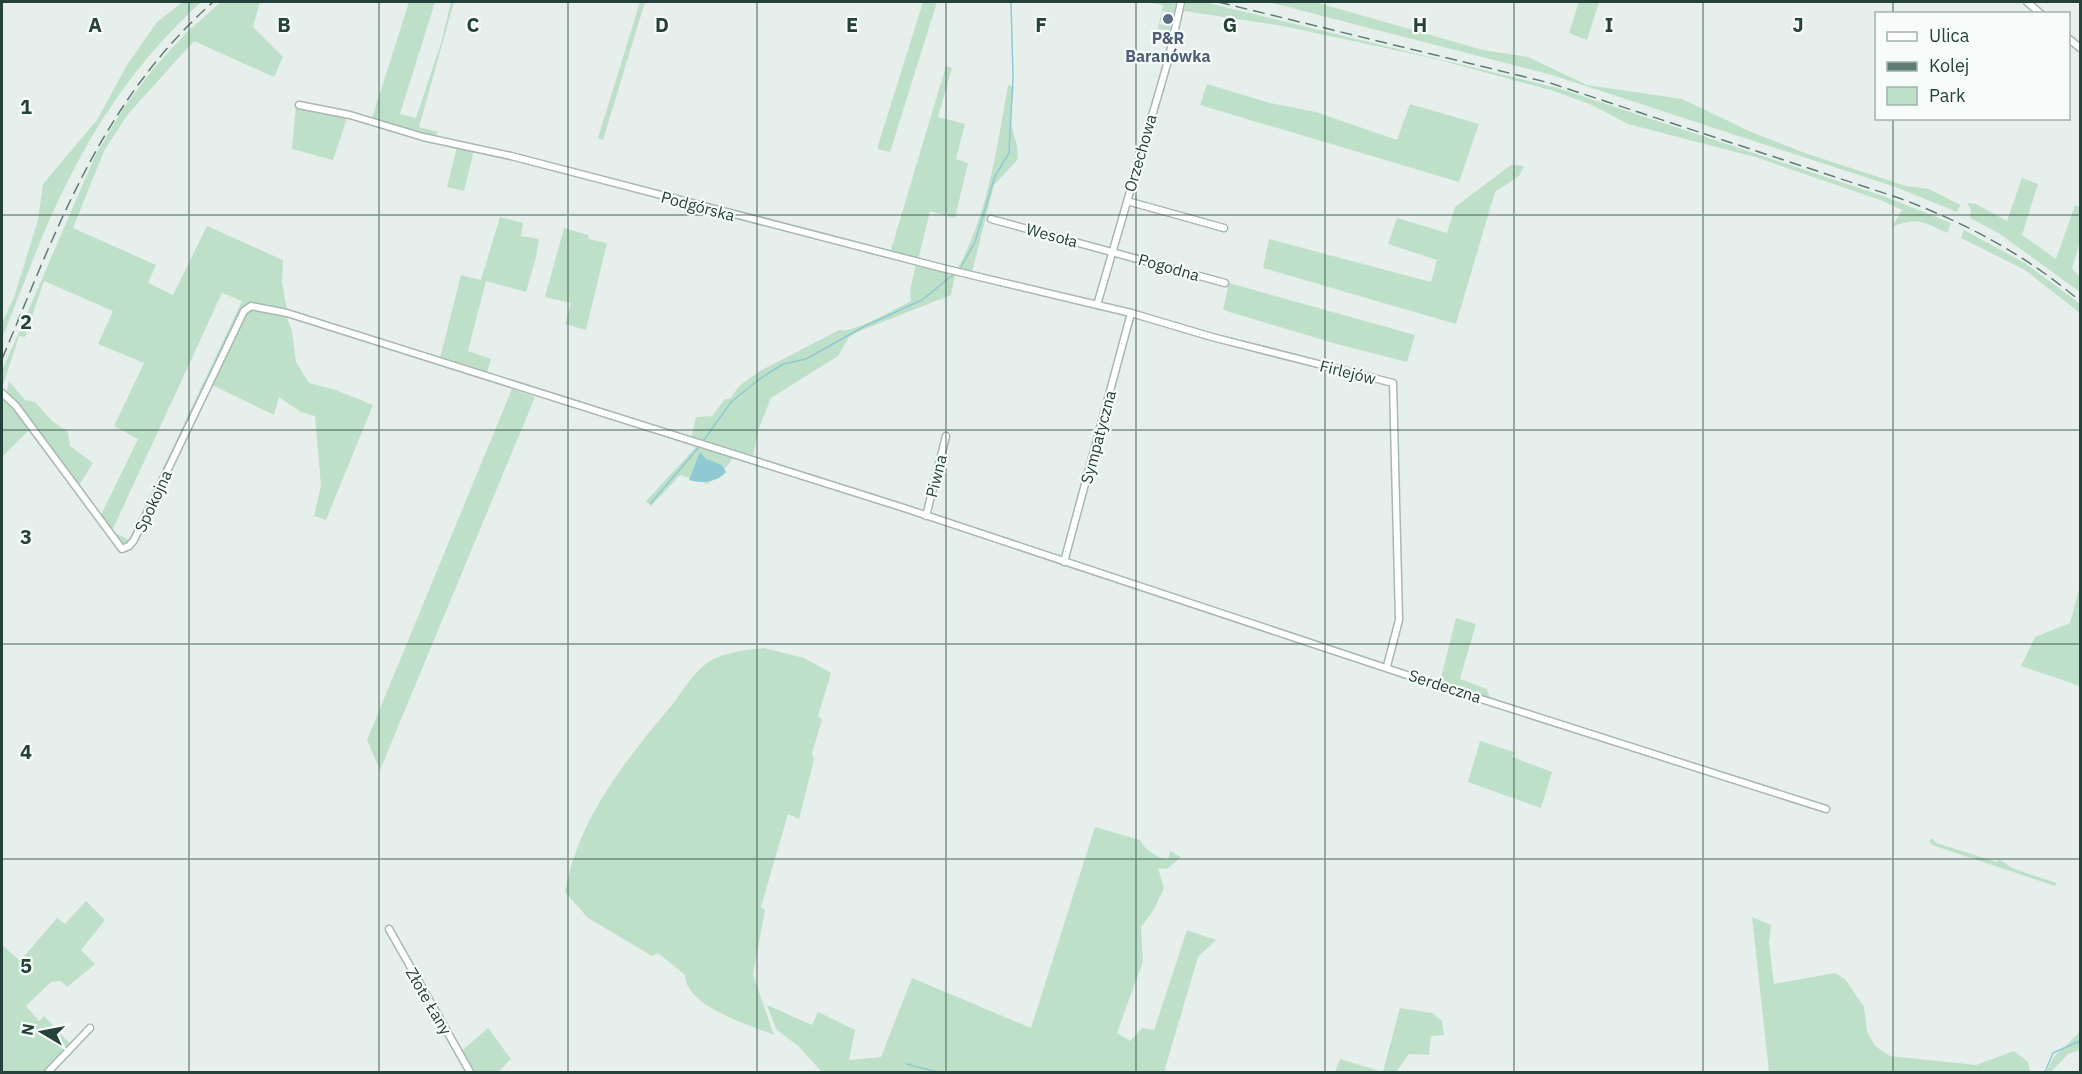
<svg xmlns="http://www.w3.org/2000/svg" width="2082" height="1074" font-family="'IBM Plex Sans',sans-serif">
<rect width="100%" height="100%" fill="#e6efeb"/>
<!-- green -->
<g fill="#bfe0c8" fill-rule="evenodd">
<path d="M 183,2 L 201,2 C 147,51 103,111 70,177 C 43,228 24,285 2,338 L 2,323 L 14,297 L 38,220 L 43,184 L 97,120 L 127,65 L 157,22 Z"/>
<path d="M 221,2 L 260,2 L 253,27 L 283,57 L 274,77 L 194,41 L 128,114 L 104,151 L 73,228 L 156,265 L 148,283 L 173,295 L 207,226 L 283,260 L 282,282 L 287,311 L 254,304 L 243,308 L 130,543 L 120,544 L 6,394 L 9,381 L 25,400 L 35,402 L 52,421 L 68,432 L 70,446 L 93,463 L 78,487 L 101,515 L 138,439 L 114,426 L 144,363 L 98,344 L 113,311 L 44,281 L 25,337 L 19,336 L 2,388 L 2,371 L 96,154 L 124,107 L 153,69 L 187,32 ZM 222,293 L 242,301 L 129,540 L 112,531 Z"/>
<path d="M 409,2 L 435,2 L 400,114 L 416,118 L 441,43 L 451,2 L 454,2 L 419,127 L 438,132 L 435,137 L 372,118 Z"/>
<path d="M 640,2 L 645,2 L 603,140 L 598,138 Z"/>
<path d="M 923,2 L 937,2 L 890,152 L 877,149 Z"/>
<path d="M 1147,2 L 1176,2 L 1177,14 L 1163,11 L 1160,24 L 1174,27 L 1173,32 L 1158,29 L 1163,5 Z"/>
<path d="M 1186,2 L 1204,2 L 1558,88 L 1886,197 L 1951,223 L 1947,233 C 1923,222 1917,217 1892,227 L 1902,210 L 1883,201 L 1755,157 L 1628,124 L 1592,105 L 1554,91 L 1432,58 L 1283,26 L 1184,11 Z"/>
<path d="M 1268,2 L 1315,2 L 1483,50 L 1528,57 L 1587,85 L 1682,99 L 1749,131 L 1805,153 L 1906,186 L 1929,189 L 1960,205 L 1957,212 L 1898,188 L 1552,75 Z"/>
<path d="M 1579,2 L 1599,2 L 1587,40 L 1569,33 Z"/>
<path d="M 946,66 L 952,68 L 938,117 L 965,124 L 956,159 L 968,163 L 955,218 L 930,211 L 918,260 L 890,253 Z"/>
<path d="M 1207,84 L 1270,103 L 1316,112 L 1397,140 L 1410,104 L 1479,124 L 1459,182 L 1200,105 Z"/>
<path d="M 1008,85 L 1014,87 L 1010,120 L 1017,146 L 1018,159 L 994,185 L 972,272 L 958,268 C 988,213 997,148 1008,85 Z"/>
<path d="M 296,106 L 347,118 L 333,160 L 292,149 Z"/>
<path d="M 457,147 L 474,150 L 464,191 L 447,187 Z"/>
<path d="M 1511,165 L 1524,166 L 1519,176 L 1495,192 L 1456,324 L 1263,268 L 1269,239 L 1431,282 L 1437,260 L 1388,244 L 1397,218 L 1447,233 L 1455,207 Z"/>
<path d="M 2022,178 L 2038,184 L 2022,235 L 2056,259 L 2075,205 L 2080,207 L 2080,241 L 2072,269 L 2080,277 L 2080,292 L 2000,234 L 1970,218 L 1971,210 L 1967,203 L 1976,204 L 2007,221 Z"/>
<path d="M 500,217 L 523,223 L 521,236 L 539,239 L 536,257 L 526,292 L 486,281 L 468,351 L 491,359 L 487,373 L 440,358 L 461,275 L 481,280 Z"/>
<path d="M 564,228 L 588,235 L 589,239 L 607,243 L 586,330 L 565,324 L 571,303 L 545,297 Z"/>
<path d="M 1964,230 L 2025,263 L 2079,303 L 2080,313 L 2025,270 L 1961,238 Z"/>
<path d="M 916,265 L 955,276 L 951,295 L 857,332 L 849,337 L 838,356 L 771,398 L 759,428 L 752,459 L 691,438 L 696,417 L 712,416 L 725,399 L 730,399 L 739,386 L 760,371 L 839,330 C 853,334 896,308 911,301 L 910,290 Z"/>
<path d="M 1229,283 L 1415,335 L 1407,362 L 1333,343 L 1223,310 Z"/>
<path d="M 254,308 L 286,315 L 292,331 L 296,362 L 309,383 L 336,390 L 373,405 L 326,520 L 314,516 L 321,486 L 315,416 L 301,412 L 279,397 L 274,415 L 212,385 L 246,312 Z"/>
<path d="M 512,389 L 535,397 L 380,770 L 367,740 Z"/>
<path d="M 2,397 L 30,429 L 3,456 L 2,454 Z"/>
<path d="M 696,447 L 732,458 L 729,464 L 708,484 L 680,475 L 651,506 L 646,501 Z"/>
<path d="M 2080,586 L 2080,686 L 2021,666 L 2035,637 L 2070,623 Z"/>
<path d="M 1456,618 L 1476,624 L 1460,679 L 1487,689 L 1490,698 L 1440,682 Z"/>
<path d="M 764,648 L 804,658 L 831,673 L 818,716 L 822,720 L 812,753 L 814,760 L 799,819 L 788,814 L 761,907 L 765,910 L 753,975 L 774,1035 C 748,1024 686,1007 685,975 L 658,953 L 652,956 L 588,918 L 565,892 C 578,819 625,761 671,706 C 681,694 689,679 700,669 C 716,653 742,650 764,648 Z"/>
<path d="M 1480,741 L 1514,752 L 1512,757 L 1552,772 L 1541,808 L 1468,782 Z"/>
<path d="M 1095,827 L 1140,840 C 1145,851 1157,857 1168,860 L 1170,851 L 1181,857 L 1167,869 L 1158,868 L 1164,888 L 1153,911 L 1141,927 L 1143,961 L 1117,1033 L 1130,1041 L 1142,1028 L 1154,1030 L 1187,930 L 1216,940 L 1198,957 L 1164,1072 L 822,1072 L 798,1046 L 776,1029 L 767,1005 L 812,1025 L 818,1012 L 855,1030 L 849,1060 L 881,1057 L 912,978 L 1031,1028 Z"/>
<path d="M 1932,838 L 1936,843 L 1997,862 L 1999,859 L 2012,868 L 2056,883 L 2055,886 L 1932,845 L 1929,841 Z"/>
<path d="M 86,901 L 105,920 L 81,950 L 95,964 L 67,987 L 61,981 L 51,982 L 26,1006 L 39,1021 L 44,1016 L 71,1045 L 45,1072 L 2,1072 L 2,945 L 20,961 L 57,918 L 65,924 Z"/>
<path d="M 1752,917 L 1771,925 L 1769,943 L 1774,984 L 1835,973 L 1845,979 L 1864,1007 L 1867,1031 L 1875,1046 L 1890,1056 L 1976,1065 L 2014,1051 L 2028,1062 L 2030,1072 L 1769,1072 Z"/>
<path d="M 1400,1008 L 1432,1013 L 1442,1021 L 1444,1035 L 1431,1036 L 1429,1055 L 1409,1054 L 1396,1072 L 1335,1072 L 1340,1059 L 1383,1072 Z"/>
<path d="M 488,1028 L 511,1059 L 498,1072 L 472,1072 L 459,1053 Z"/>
<path d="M 2080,1032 L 2080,1050 L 2068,1054 L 2051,1072 L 2046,1072 L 2054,1057 Z"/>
</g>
<!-- water -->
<path fill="#8ec9d4" d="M 700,452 L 706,459 L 722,465 L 726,472 C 717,482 703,484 689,480 Z"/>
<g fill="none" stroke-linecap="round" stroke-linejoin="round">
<!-- stream -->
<g stroke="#8ec9d4" stroke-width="1.5">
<path d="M 961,267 L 975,242 L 995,176 L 1009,153 L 1013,77 L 1011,2"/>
<path d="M 704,440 L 731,402 L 761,378 L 783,364 L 806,359 L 865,326 L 922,300 L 954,274"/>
<path d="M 651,503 L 699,447"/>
<path d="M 906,1064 L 938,1072"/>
<path d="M 2045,1072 L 2053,1053 L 2080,1041"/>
</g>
<defs>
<g id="minor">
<path d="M 2027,2 L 2041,14"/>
<path d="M 2068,38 L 2080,48"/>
<path d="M 299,105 L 350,115 L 423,137 L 511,156 L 942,268 L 1131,313 L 1212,337 L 1393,383 L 1399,620 L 1387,666"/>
<path d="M 1127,201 L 1224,228"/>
<path d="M 991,219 L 1225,283"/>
<path d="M 1097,305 L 1168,61 L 1181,2"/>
<path d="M 2,393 L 16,406 L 122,549 L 129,546 L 134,540 L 244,311 L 251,306 L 287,313 L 901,507 L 1434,684 L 1826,809"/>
<path d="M 926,516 L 946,436"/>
<path d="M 1064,562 L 1131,313"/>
<path d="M 389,929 L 470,1072"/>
<path d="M 48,1072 L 90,1028"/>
</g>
</defs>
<!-- minor casing -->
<use href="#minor" stroke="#a8b8b2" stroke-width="9"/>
<!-- minor -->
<use href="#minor" stroke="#fff" stroke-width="6"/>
<!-- rail -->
<g stroke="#5f7d75" stroke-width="1.5" stroke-dasharray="12 6" stroke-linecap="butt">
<path d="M 1218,2 L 1550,83 L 1899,198 C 1966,223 2026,255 2080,301"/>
<path d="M 2,359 C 58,226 102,101 213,2"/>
</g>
</g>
<!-- grid -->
<path fill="none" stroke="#24423a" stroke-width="1.5" stroke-opacity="0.55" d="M 189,2 L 189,1072M 379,2 L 379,1072M 568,2 L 568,1072M 757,2 L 757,1072M 946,2 L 946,1072M 1136,2 L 1136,1072M 1325,2 L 1325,1072M 1514,2 L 1514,1072M 1703,2 L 1703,1072M 1893,2 L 1893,14M 1893,118 L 1893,1072M 2,215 L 2080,215M 2,430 L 2080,430M 2,644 L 2080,644M 2,859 L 2080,859"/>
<!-- markers -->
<circle fill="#5c6f8a" stroke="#f7fbf9" stroke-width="2" cx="1168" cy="19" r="6"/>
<g text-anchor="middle" stroke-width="4.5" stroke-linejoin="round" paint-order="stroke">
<!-- service labels -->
<g font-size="16" font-weight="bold" fill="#4e5e75" stroke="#f7fbf9">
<text x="1168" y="44">P&amp;R<tspan x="1168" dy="18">Baranówka</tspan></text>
</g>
<!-- street labels -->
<g font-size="16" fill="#24423a" stroke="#f7fbf9">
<text transform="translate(1140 153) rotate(-74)" y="6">Orzechowa</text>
<text transform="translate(698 206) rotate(15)" y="6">Podgórska</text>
<text transform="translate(1052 235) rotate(15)" y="6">Wesoła</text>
<text transform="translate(1169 267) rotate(16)" y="6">Pogodna</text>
<text transform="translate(1348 372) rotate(14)" y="6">Firlejów</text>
<text transform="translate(1098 437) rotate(-75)" y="6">Sympatyczna</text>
<text transform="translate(936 476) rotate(-76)" y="6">Piwna</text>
<text transform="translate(153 501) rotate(-65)" y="6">Spokojna</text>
<text transform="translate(1445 686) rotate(18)" y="6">Serdeczna</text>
<text transform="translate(429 1001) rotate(60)" y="6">Złote Łany</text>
</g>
</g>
<g font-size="20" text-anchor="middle" font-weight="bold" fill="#24423a" stroke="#f7fbf9" stroke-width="4.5" stroke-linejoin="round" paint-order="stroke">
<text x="95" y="32">A</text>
<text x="284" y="32">B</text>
<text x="473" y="32">C</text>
<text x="662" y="32">D</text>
<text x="852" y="32">E</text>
<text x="1041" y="32">F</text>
<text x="1230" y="32">G</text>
<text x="1420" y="32">H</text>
<text x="1609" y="32">I</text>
<text x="1798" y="32">J</text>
<text x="26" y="114">1</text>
<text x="26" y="329">2</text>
<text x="26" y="544">3</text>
<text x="26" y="759">4</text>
<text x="26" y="973">5</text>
</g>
<!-- border -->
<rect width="2082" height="1074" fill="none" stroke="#24423a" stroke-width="6"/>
<!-- legend -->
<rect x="1875" y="12" width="195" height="108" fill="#f7fbf9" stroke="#a3b1ad" stroke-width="1.5"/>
<rect x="1887" y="32" width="30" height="9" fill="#ffffff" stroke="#a3b1ad" stroke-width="1.5"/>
<text x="1929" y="42" font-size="18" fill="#24423a">Ulica</text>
<rect x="1887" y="62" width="30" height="9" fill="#5f7d75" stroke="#a3b1ad" stroke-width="1.5"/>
<text x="1929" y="72" font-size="18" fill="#24423a">Kolej</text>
<rect x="1887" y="87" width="30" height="18" fill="#bfe0c8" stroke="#a3b1ad" stroke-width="1.5"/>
<text x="1929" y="102" font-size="18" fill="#24423a">Park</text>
<!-- north arrow -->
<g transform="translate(42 1032) rotate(280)" stroke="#f7fbf9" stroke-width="4.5" paint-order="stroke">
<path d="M0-4.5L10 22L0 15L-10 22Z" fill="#24423a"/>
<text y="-9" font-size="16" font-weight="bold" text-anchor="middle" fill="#24423a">N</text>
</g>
</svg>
